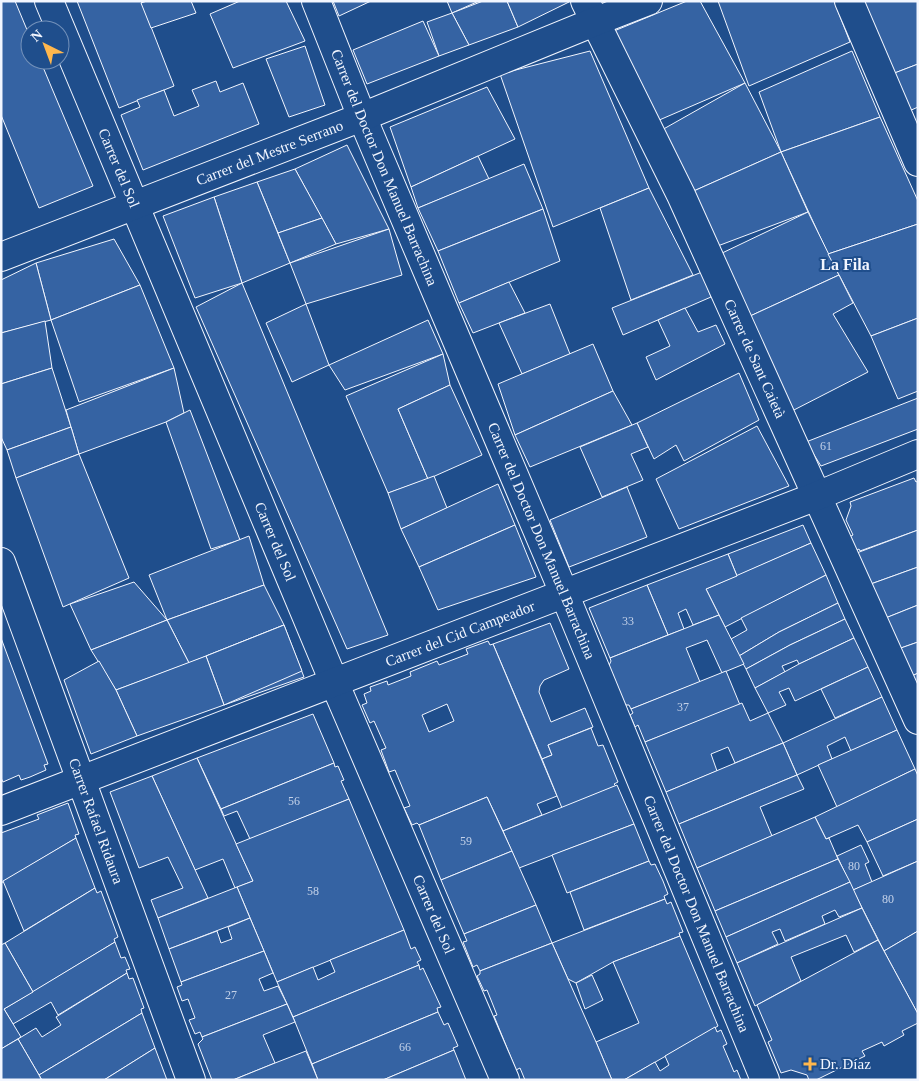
<svg xmlns="http://www.w3.org/2000/svg" width="919" height="1081" font-family="Georgia,serif">
<rect width="100%" height="100%" fill="#1f4e8c"/>
<!-- building -->
<g fill="#3563a3" stroke="#f2f6ff" fill-rule="evenodd">
<path d="M 1,1 L 15,1 L 30,37 L 30,60 L 40,60 L 93,186 L 39,208 L 1,115 Z"/>
<path d="M 77,1 L 141,1 L 174,86 L 119,108 Z"/>
<path d="M 147,1 L 191,1 L 196,13 L 151,28 L 141,3 Z"/>
<path d="M 240,1 L 286,1 L 305,41 L 233,68 L 210,14 Z"/>
<path d="M 333,1 L 371,1 L 339,16 Z"/>
<path d="M 447,1 L 479,1 L 452,13 Z"/>
<path d="M 483,1 L 507,1 L 518,27 L 469,45 L 452,13 Z"/>
<path d="M 507,1 L 568,1 L 569,2 L 518,27 Z"/>
<path d="M 687,1 L 700,1 L 745,83 L 657,121 L 614,31 Z"/>
<path d="M 718,1 L 834,1 L 850,42 L 749,86 Z"/>
<path d="M 860,1 L 918,1 L 918,64 L 892,74 Z"/>
<path d="M 452,13 L 469,45 L 439,56 L 427,22 Z"/>
<path d="M 423,21 L 439,56 L 367,84 L 353,50 Z"/>
<path d="M 305,46 L 325,105 L 289,117 L 266,59 Z"/>
<path d="M 590,51 L 649,188 L 553,227 L 500,74 Z"/>
<path d="M 852,51 L 880,117 L 781,152 L 759,92 Z"/>
<path d="M 918,64 L 918,107 L 907,112 L 892,74 Z"/>
<path d="M 216,81 L 220,92 L 243,83 L 259,124 L 143,170 L 121,115 L 140,107 L 137,100 L 164,90 L 174,116 L 199,106 L 192,90 Z"/>
<path d="M 745,83 L 781,152 L 687,194 L 660,131 Z"/>
<path d="M 487,87 L 515,139 L 411,187 L 390,127 Z"/>
<path d="M 880,117 L 918,201 L 918,224 L 828,254 L 781,152 Z"/>
<path d="M 347,145 L 389,229 L 336,244 L 295,169 Z"/>
<path d="M 781,152 L 808,212 L 715,247 L 687,194 Z"/>
<path d="M 478,156 L 489,179 L 418,208 L 411,187 Z"/>
<path d="M 524,164 L 543,209 L 438,251 L 418,208 Z"/>
<path d="M 295,169 L 322,218 L 278,233 L 257,182 Z"/>
<path d="M 257,182 L 290,263 L 242,283 L 214,197 Z"/>
<path d="M 649,188 L 693,275 L 631,300 L 600,208 Z"/>
<path d="M 214,197 L 242,283 L 195,298 L 163,216 Z"/>
<path d="M 543,209 L 560,261 L 459,303 L 438,251 Z"/>
<path d="M 808,212 L 839,275 L 748,317 L 718,255 Z"/>
<path d="M 322,218 L 336,244 L 290,263 L 278,233 Z"/>
<path d="M 918,224 L 918,318 L 871,336 L 828,254 Z"/>
<path d="M 389,229 L 402,275 L 306,304 L 290,263 Z"/>
<path d="M 114,239 L 140,285 L 51,320 L 36,263 Z"/>
<path d="M 36,263 L 51,320 L 1,333 L 1,280 Z"/>
<path d="M 702,272 L 711,297 L 623,335 L 612,308 Z"/>
<path d="M 839,275 L 853,303 L 833,314 L 868,372 L 790,412 L 748,317 Z"/>
<path d="M 509,282 L 525,313 L 473,333 L 459,303 Z"/>
<path d="M 242,283 L 388,635 L 347,649 L 196,307 Z"/>
<path d="M 140,285 L 174,368 L 79,402 L 51,320 Z"/>
<path d="M 306,304 L 329,365 L 292,382 L 266,323 Z"/>
<path d="M 550,304 L 570,354 L 522,374 L 499,323 Z"/>
<path d="M 685,308 L 698,332 L 716,325 L 725,344 L 656,380 L 646,357 L 670,346 L 658,320 Z"/>
<path d="M 918,318 L 918,391 L 898,399 L 871,336 Z"/>
<path d="M 428,320 L 443,354 L 345,390 L 329,365 Z"/>
<path d="M 45,321 L 52,368 L 1,384 L 1,333 Z"/>
<path d="M 593,344 L 613,391 L 515,435 L 498,384 Z"/>
<path d="M 443,354 L 450,385 L 398,409 L 428,479 L 388,493 L 346,396 Z"/>
<path d="M 52,368 L 71,427 L 7,450 L 1,437 L 1,384 Z"/>
<path d="M 174,368 L 184,413 L 166,422 L 79,454 L 66,410 Z"/>
<path d="M 739,373 L 759,420 L 684,461 L 676,445 L 654,459 L 637,423 Z"/>
<path d="M 450,385 L 482,455 L 428,479 L 398,409 Z"/>
<path d="M 613,391 L 632,425 L 530,467 L 515,435 Z"/>
<path d="M 918,398 L 918,429 L 821,466 L 806,442 Z"/>
<path d="M 190,410 L 240,540 L 211,549 L 166,422 Z"/>
<path d="M 637,423 L 648,447 L 631,454 L 643,480 L 602,497 L 580,447 Z"/>
<path d="M 757,426 L 789,486 L 679,529 L 656,479 Z"/>
<path d="M 71,427 L 79,454 L 16,478 L 7,450 Z"/>
<path d="M 79,454 L 129,578 L 63,607 L 16,478 Z"/>
<path d="M 434,476 L 447,508 L 401,529 L 388,493 Z"/>
<path d="M 914,478 L 916,482 L 918,481 L 918,530 L 860,551 L 859,549 L 855,551 L 849,537 L 853,535 L 846,520 L 851,506 L 850,502 Z"/>
<path d="M 498,484 L 515,525 L 419,567 L 401,529 Z"/>
<path d="M 627,487 L 647,537 L 569,567 L 550,520 Z"/>
<path d="M 515,525 L 536,577 L 438,610 L 419,567 Z"/>
<path d="M 803,525 L 811,543 L 737,576 L 728,554 Z"/>
<path d="M 918,530 L 918,567 L 868,585 L 854,554 Z"/>
<path d="M 249,536 L 264,585 L 167,620 L 149,575 Z"/>
<path d="M 811,543 L 826,575 L 725,627 L 706,589 Z"/>
<path d="M 728,554 L 737,576 L 706,589 L 719,615 L 693,625 L 686,609 L 678,613 L 684,629 L 668,635 L 647,585 Z"/>
<path d="M 918,567 L 918,605 L 883,619 L 868,585 Z"/>
<path d="M 826,575 L 838,603 L 779,632 L 739,656 L 731,639 L 747,630 L 741,618 Z"/>
<path d="M 134,582 L 167,620 L 91,650 L 70,604 Z"/>
<path d="M 264,585 L 284,625 L 189,663 L 167,620 Z"/>
<path d="M 647,585 L 668,635 L 610,658 L 589,608 Z"/>
<path d="M 838,603 L 845,619 L 790,645 L 746,669 L 739,656 L 779,632 Z"/>
<path d="M 918,605 L 918,642 L 898,649 L 883,619 Z"/>
<path d="M 719,615 L 744,664 L 722,673 L 707,640 L 686,648 L 700,682 L 631,709 L 629,705 L 625,705 L 623,703 L 608,668 L 611,661 L 610,658 Z"/>
<path d="M 845,619 L 854,638 L 799,664 L 797,660 L 782,666 L 785,672 L 755,688 L 746,669 L 790,645 Z"/>
<path d="M 167,620 L 189,663 L 116,690 L 91,650 Z"/>
<path d="M 550,623 L 569,669 L 544,680 L 540,686 L 539,692 L 551,722 L 585,708 L 593,727 L 548,745 L 552,755 L 542,759 L 493,644 Z"/>
<path d="M 284,625 L 304,677 L 224,705 L 206,656 Z"/>
<path d="M 284,625 L 302,671 L 224,705 L 206,656 Z"/>
<path d="M 1,638 L 48,764 L 44,765 L 46,770 L 30,777 L 21,780 L 19,775 L 3,782 L 1,778 Z"/>
<path d="M 854,638 L 868,667 L 795,701 L 789,688 L 779,692 L 786,705 L 768,713 L 755,688 L 799,664 Z"/>
<path d="M 488,641 L 490,645 L 493,644 L 557,796 L 537,804 L 542,815 L 503,831 L 487,797 L 419,825 L 417,823 L 412,825 L 404,808 L 410,806 L 395,770 L 389,772 L 381,750 L 386,748 L 374,721 L 370,723 L 362,705 L 367,703 L 364,694 L 371,691 L 370,687 L 387,681 L 388,685 L 411,676 L 410,672 L 437,661 L 439,665 L 468,654 L 466,649 ZM 447,704 L 454,721 L 429,732 L 422,715 Z"/>
<path d="M 918,642 L 918,673 L 910,677 L 898,649 Z"/>
<path d="M 206,656 L 224,705 L 137,736 L 116,690 Z"/>
<path d="M 99,661 L 116,690 L 137,736 L 91,754 L 64,680 Z"/>
<path d="M 868,667 L 882,697 L 835,718 L 821,689 Z"/>
<path d="M 726,671 L 740,705 L 645,742 L 638,725 L 635,727 L 630,715 L 633,713 L 631,709 Z"/>
<path d="M 918,673 L 918,692 L 910,677 Z"/>
<path d="M 882,697 L 897,730 L 851,751 L 845,737 L 827,746 L 832,759 L 797,775 L 783,743 Z"/>
<path d="M 742,703 L 750,721 L 768,713 L 783,743 L 735,763 L 728,747 L 711,754 L 717,771 L 666,792 L 645,742 Z"/>
<path d="M 313,714 L 334,763 L 221,809 L 197,758 Z"/>
<path d="M 591,728 L 598,746 L 603,745 L 618,782 L 614,784 L 616,786 L 562,808 L 542,759 L 552,755 L 548,745 Z"/>
<path d="M 897,730 L 915,769 L 837,807 L 818,765 Z"/>
<path d="M 783,743 L 797,775 L 679,824 L 666,792 Z"/>
<path d="M 197,758 L 253,881 L 235,888 L 223,859 L 195,870 L 152,776 Z"/>
<path d="M 334,763 L 335,767 L 338,766 L 344,780 L 341,781 L 349,799 L 250,839 L 237,811 L 224,816 L 221,809 Z"/>
<path d="M 915,769 L 918,776 L 918,819 L 867,842 L 858,825 L 826,839 L 815,817 Z"/>
<path d="M 797,775 L 804,789 L 760,807 L 772,836 L 697,868 L 679,824 Z"/>
<path d="M 152,776 L 208,898 L 158,918 L 151,900 L 183,888 L 168,857 L 139,868 L 110,792 Z"/>
<path d="M 617,785 L 634,824 L 519,868 L 503,831 Z"/>
<path d="M 487,797 L 512,851 L 441,880 L 419,825 Z"/>
<path d="M 349,799 L 404,930 L 277,982 L 237,887 L 253,881 L 236,844 Z"/>
<path d="M 68,803 L 79,834 L 75,835 L 76,838 L 1,883 L 1,833 L 39,819 L 37,815 Z"/>
<path d="M 815,817 L 826,839 L 829,838 L 838,859 L 715,911 L 697,868 Z"/>
<path d="M 918,819 L 918,861 L 883,876 L 867,842 Z"/>
<path d="M 634,824 L 649,861 L 567,893 L 552,855 Z"/>
<path d="M 76,838 L 95,888 L 24,931 L 3,881 Z"/>
<path d="M 861,845 L 869,862 L 865,864 L 872,882 L 853,890 L 837,856 Z"/>
<path d="M 512,851 L 536,905 L 464,934 L 441,880 Z"/>
<path d="M 838,859 L 850,882 L 726,937 L 715,911 Z"/>
<path d="M 649,861 L 651,865 L 655,864 L 663,881 L 668,894 L 664,896 L 665,899 L 584,930 L 570,892 Z"/>
<path d="M 918,861 L 918,931 L 884,951 L 853,890 Z"/>
<path d="M 850,882 L 862,908 L 839,917 L 835,910 L 822,916 L 825,924 L 785,941 L 780,929 L 772,932 L 778,944 L 737,963 L 726,937 Z"/>
<path d="M 237,887 L 250,918 L 169,949 L 158,918 Z"/>
<path d="M 95,888 L 97,893 L 101,891 L 118,937 L 114,939 L 115,942 L 33,992 L 5,943 Z"/>
<path d="M 665,899 L 667,904 L 671,902 L 683,932 L 679,933 L 680,936 L 613,962 L 576,983 L 568,979 L 552,943 Z"/>
<path d="M 536,905 L 552,943 L 480,971 L 477,965 L 473,967 L 463,942 L 467,941 L 464,934 Z"/>
<path d="M 862,908 L 878,940 L 854,952 L 846,935 L 791,957 L 801,981 L 755,1006 L 737,963 Z"/>
<path d="M 250,918 L 264,951 L 181,982 L 169,949 L 217,931 L 221,943 L 232,939 L 228,927 Z"/>
<path d="M 404,930 L 411,949 L 415,947 L 421,960 L 417,962 L 419,965 L 293,1017 L 277,982 L 313,967 L 318,980 L 335,972 L 330,960 Z"/>
<path d="M 918,931 L 918,1014 L 884,951 Z"/>
<path d="M 680,936 L 718,1026 L 624,1080 L 612,1080 L 596,1042 L 639,1023 L 613,962 Z"/>
<path d="M 878,940 L 918,1014 L 918,1023 L 902,1031 L 904,1035 L 884,1046 L 882,1042 L 862,1051 L 865,1056 L 816,1080 L 809,1080 L 807,1075 L 791,1070 L 781,1073 L 768,1042 L 772,1040 L 757,1005 Z"/>
<path d="M 115,942 L 121,958 L 125,957 L 130,969 L 126,970 L 127,973 L 58,1015 L 51,1002 L 13,1024 L 4,1009 Z"/>
<path d="M 5,943 L 33,992 L 4,1009 L 21,1037 L 1,1049 L 1,945 Z"/>
<path d="M 552,943 L 596,1042 L 612,1080 L 525,1080 L 520,1068 L 516,1070 L 494,1016 L 497,1015 L 487,990 L 484,991 L 477,976 L 480,974 L 480,971 Z"/>
<path d="M 264,951 L 273,973 L 259,979 L 264,991 L 278,986 L 287,1004 L 202,1037 L 200,1032 L 195,1034 L 189,1020 L 195,1018 L 188,999 L 182,1001 L 177,987 L 182,985 L 181,982 Z"/>
<path d="M 419,965 L 420,970 L 423,968 L 441,1007 L 437,1008 L 438,1012 L 312,1064 L 293,1017 Z"/>
<path d="M 127,973 L 129,979 L 133,978 L 144,1008 L 141,1009 L 142,1013 L 39,1075 L 18,1039 L 36,1028 L 42,1037 L 61,1025 L 56,1017 Z"/>
<path d="M 592,975 L 603,1000 L 585,1009 L 576,983 Z"/>
<path d="M 287,1004 L 295,1022 L 263,1035 L 275,1063 L 233,1080 L 212,1080 L 198,1044 L 203,1039 L 202,1037 Z"/>
<path d="M 438,1012 L 444,1025 L 448,1023 L 458,1046 L 453,1048 L 454,1050 L 383,1080 L 318,1080 L 312,1064 Z"/>
<path d="M 142,1013 L 155,1048 L 104,1080 L 42,1080 L 39,1075 Z"/>
<path d="M 715,1027 L 717,1032 L 721,1030 L 727,1044 L 723,1046 L 729,1060 L 734,1072 L 737,1070 L 741,1080 L 624,1080 L 655,1062 L 660,1071 L 669,1065 L 665,1056 Z"/>
<path d="M 18,1039 L 39,1075 L 41,1079 L 40,1080 L 1,1080 L 1,1049 Z"/>
<path d="M 155,1048 L 167,1080 L 104,1080 Z"/>
<path d="M 454,1050 L 466,1080 L 383,1080 L 409,1069 Z"/>
<path d="M 306,1051 L 318,1080 L 233,1080 L 275,1063 Z"/>
</g>
<g fill="none" stroke-linecap="round" stroke-linejoin="round">
<defs>
<g id="minor">
<path id="s1" d="M 49,1 L 334,682 L 505,1080"/>
<path id="s2" d="M 316,1 L 362,117 L 564,593 L 765,1080"/>
<path id="s3" d="M 585,1 L 681,195 L 918,720"/>
<path d="M 849,1 L 918,162"/>
<path id="s4" d="M 1,257 L 362,117 L 594,22 L 648,1"/>
<path id="s5" d="M 1,562 L 191,1080"/>
<path id="s6" d="M 1,811 L 817,496 L 918,454"/>
</g>
</defs>
<!-- minor casing -->
<use href="#minor" stroke="#f2f6ff" stroke-width="30"/>
<!-- minor -->
<use href="#minor" stroke="#1f4e8c" stroke-width="28"/>
</g>
<!-- markers -->
<path fill="#ffb74d" stroke="#1f4e8c" stroke-width="2" d="M807.5 1056.5h5v5h5v5h-5v5h-5v-5h-5v-5h5z"/>
<g text-anchor="middle" stroke-width="4" stroke-linejoin="round" paint-order="stroke">
<!-- number labels -->
<g font-size="12" fill="#c3d1e8">
<text x="826" y="450">61</text>
<text x="628" y="625">33</text>
<text x="683" y="711">37</text>
<text x="294" y="805">56</text>
<text x="466" y="845">59</text>
<text x="854" y="870">80</text>
<text x="313" y="895">58</text>
<text x="888" y="903">80</text>
<text x="231" y="999">27</text>
<text x="405" y="1051">66</text>
</g>
<!-- street labels -->
<g font-size="15" fill="#f2f6ff" stroke="#1f4e8c">
<text dy="5" stroke="none"><textPath href="#s4" startOffset="288">Carrer del Mestre Serrano</textPath></text>
<text dy="5" stroke="none"><textPath href="#s2" startOffset="180">Carrer del Doctor Don Manuel Barrachina</textPath></text>
<text dy="5" stroke="none"><textPath href="#s1" startOffset="181">Carrer del Sol</textPath></text>
<text dy="5" stroke="none"><textPath href="#s3" startOffset="396">Carrer de Sant Caietà</textPath></text>
<text dy="5" stroke="none"><textPath href="#s2" startOffset="585">Carrer del Doctor Don Manuel Barrachina</textPath></text>
<text dy="5" stroke="none"><textPath href="#s1" startOffset="586">Carrer del Sol</textPath></text>
<text dy="5" stroke="none"><textPath href="#s6" startOffset="492">Carrer del Cid Campeador</textPath></text>
<text dy="5" stroke="none"><textPath href="#s5" startOffset="276">Carrer Rafael Ridaura</textPath></text>
<text dy="5" stroke="none"><textPath href="#s1" startOffset="991">Carrer del Sol</textPath></text>
<text dy="5" stroke="none"><textPath href="#s2" startOffset="989">Carrer del Doctor Don Manuel Barrachina</textPath></text>
</g>
<!-- poi labels -->
<g font-size="15" fill="#f2f6ff" stroke="#1f4e8c" text-anchor="start">
<text x="820" y="1069">Dr. Díaz</text>
</g>
<!-- neighbourhood labels -->
<g font-size="16" font-weight="bold" fill="#f2f6ff" stroke="#1f4e8c">
<text x="845" y="270">La Fila</text>
</g>
</g>
<!-- border -->
<rect width="919" height="1081" fill="none" stroke="#f2f6ff" stroke-width="5"/>
<!-- north arrow -->
<g transform="translate(45 45) rotate(318)"><circle r="24" fill="#1f4e8c" stroke="#7391ba"/>
<path d="M0-4L9 19L0 12L-9 19Z" fill="#ffb74d"/>
<text y="-8" font-size="14" font-weight="bold" text-anchor="middle" fill="#f2f6ff">N</text>
</g>
</svg>
